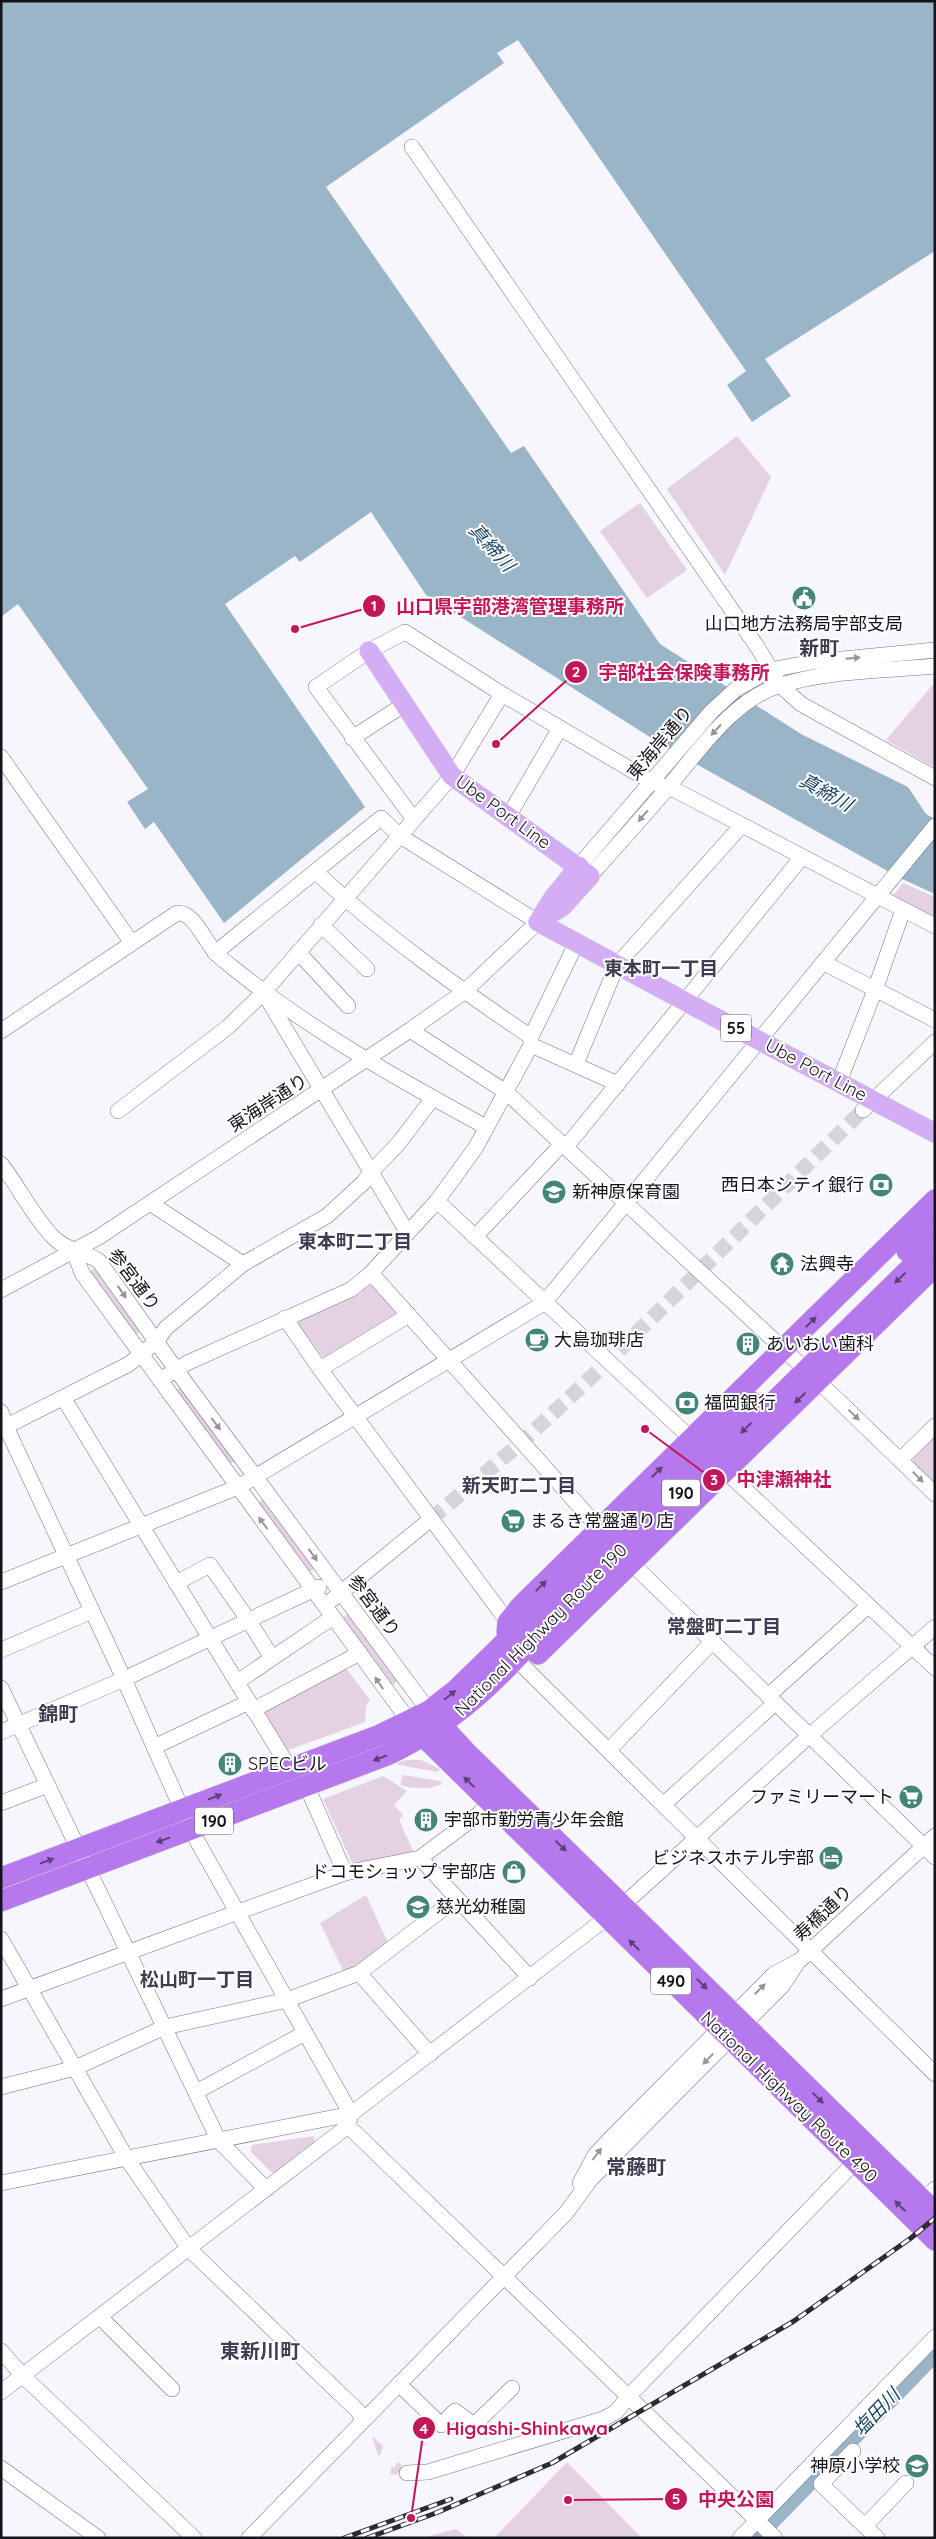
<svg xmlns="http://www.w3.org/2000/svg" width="936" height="2539" font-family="Quicksand,'Noto Sans JP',sans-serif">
<rect width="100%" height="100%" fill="#f6f6fc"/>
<!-- green -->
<g fill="#e4d1e2">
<path d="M 737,436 L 771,477 L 725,575 L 667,489 Z"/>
<path d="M 640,503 L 687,570 L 647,598 L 600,531 Z"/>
<path d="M 935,682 L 935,768 L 886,740 Z"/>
<path d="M 903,883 L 935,897 L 935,920 L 892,897 Z"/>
<path d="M 96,1267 L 141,1331 L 135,1335 L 90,1271 Z"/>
<path d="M 365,1285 L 372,1285 L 400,1314 L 326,1361 L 298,1325 L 300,1319 L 360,1294 Z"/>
<path d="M 183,1386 L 236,1460 L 229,1465 L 175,1391 Z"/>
<path d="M 935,1437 L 935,1483 L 913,1462 L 914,1458 Z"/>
<path d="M 265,1498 L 316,1568 L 307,1573 L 256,1504 Z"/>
<path d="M 349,1613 L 398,1681 L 390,1687 L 341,1619 Z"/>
<path d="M 346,1668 L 370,1700 L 366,1706 L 365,1722 L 286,1751 L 264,1712 Z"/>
<path d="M 408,1760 L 421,1760 L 440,1769 L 438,1772 L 399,1765 L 397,1762 Z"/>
<path d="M 403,1775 L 440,1781 L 442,1784 C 429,1790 414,1789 400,1785 Z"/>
<path d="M 383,1776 L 407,1791 L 394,1805 L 403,1815 L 399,1820 L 415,1855 L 353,1865 L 323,1799 Z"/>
<path d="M 366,1895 L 388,1943 L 360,1965 L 344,1972 L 320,1923 Z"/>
<path d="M 314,2136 L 315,2145 L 277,2173 L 272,2173 L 251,2152 L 252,2145 Z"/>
<path d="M 372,2436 L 383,2446 L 380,2455 L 378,2455 Z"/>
<path d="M 397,2462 L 401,2464 L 402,2470 L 398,2474 L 393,2475 L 390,2473 L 392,2467 L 395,2467 Z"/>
<path d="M 567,2462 L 642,2538 L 494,2538 Z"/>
<path d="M 456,2529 L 467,2538 L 422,2538 Z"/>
</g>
<!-- water -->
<path fill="#9bb5c8" d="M 1,1 L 935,1 L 935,251 L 765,359 L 791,396 L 752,422 L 727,385 L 746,371 L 518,40 L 497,53 L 504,63 L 326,187 L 511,453 L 524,446 L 660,644 L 801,734 L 908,787 L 926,814 L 935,819 L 935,894 L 900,878 L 664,746 L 426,595 L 371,512 L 300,562 L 295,556 L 225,604 L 365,807 L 224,923 L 154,822 L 145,829 L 127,802 L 148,789 L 18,604 L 1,617 Z"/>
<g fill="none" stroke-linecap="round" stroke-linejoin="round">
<!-- river -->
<path stroke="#9bb5c8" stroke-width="19" d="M 754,2538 L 935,2352"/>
<!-- minor-tunnel -->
<path stroke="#d4d4da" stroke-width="15" stroke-dasharray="15 8" stroke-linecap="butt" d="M 431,1519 L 522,1442 L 602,1367 L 863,1110"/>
<defs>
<g id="minor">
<path d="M 412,147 L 758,648 L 780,685 L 801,704 L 935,778"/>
<path d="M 352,738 L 405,704"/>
<path d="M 1,757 L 132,943"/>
<path d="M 508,817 L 560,728"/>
<path d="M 413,818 L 316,687 L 369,651 L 405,632 L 502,694"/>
<path d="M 579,866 L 712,711 L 736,689 L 770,670 L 812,662 L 935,650"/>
<path d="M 316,872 C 382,934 457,987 531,1037"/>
<path d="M 590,876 C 615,848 641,819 665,791 C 697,754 732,699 781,685 C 830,670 884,671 935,666"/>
<path d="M 321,925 L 367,969"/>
<path d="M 298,952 L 348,1006"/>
<path d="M 824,963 L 935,1020"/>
<path d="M 265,995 L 407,1232"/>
<path d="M 410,1030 L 506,1092 L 818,1381 L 935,1494"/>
<path d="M 1,1031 L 177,913 C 194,912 204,940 215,952 C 220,958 226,962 232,967 C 310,1030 398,1079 486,1127"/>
<path d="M 531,1045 L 618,1084"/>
<path d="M 576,1064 L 617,965 L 742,825"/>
<path d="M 839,1082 L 875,990 L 903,910"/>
<path d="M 863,1110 L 935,1042"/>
<path d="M 118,1111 L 228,1027 L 264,992 L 452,776 L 502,694 L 652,782 L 677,791 L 935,926"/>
<path d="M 566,1147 L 802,857"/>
<path d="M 1,1164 C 19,1187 34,1218 54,1238 C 67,1251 85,1252 99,1261 L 185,1382 L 429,1711"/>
<path d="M 437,1201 L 699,1446"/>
<path d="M 150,1203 L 243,1264"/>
<path d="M 475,1237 L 562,1144"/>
<path d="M 74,1251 L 82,1273 L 409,1721"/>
<path d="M 371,1273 L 606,1536"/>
<path d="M 1,1290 L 99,1237 L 410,1030 L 464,992 L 538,922 L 400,836 L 381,818 L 215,953"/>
<path d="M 285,1318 L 320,1369 L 508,1622"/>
<path d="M 320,1369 L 409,1315"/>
<path d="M 160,1380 L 187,1363 L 352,1289 L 371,1273 L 437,1201 L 476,1147 L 531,1045 L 531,1037 L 576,944"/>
<path d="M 64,1399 L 290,1769"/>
<path d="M 1,1412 L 6,1427 L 124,1679 L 191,1830 L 351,2114 L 348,2126 L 1,2392"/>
<path d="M 1,1429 L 129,1364 L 156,1342 L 166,1328 L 243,1264 L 327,1216 L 363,1183 L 371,1172 L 398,1144 L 433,1098"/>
<path d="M 900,1460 L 935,1426"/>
<path d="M 719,1465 L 935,1668"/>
<path d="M 625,1557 L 935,1857"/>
<path d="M 1,1582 L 238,1487 L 544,1303 L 935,826"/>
<path d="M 176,1583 L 210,1565 L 249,1621 L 272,1658"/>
<path d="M 333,1599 L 431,1519"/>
<path d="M 1,1650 L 92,1611"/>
<path d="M 524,1667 L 935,2074"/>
<path d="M 237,1682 L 333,1617"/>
<path d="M 1,1688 L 219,2141 L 266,2189"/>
<path d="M 768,1696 L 868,1606"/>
<path d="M 253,1710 L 360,1653"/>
<path d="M 1,1732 L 124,1679 L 319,1587"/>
<path d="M 154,1747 L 249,1702"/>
<path d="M 609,1750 L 713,1641"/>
<path d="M 307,1787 L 345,1873"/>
<path d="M 1,1803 L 48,1785"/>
<path d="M 664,1804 L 775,1703"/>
<path d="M 420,1858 L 530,1978"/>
<path d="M 1,1939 L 127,2159 L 189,2249 L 358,2411 L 363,2420"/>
<path d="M 359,1973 L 430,2054"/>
<path d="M 1,1999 L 345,1873 L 420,1858 L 479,1814 L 489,1802"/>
<path d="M 1,2087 L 75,2068 L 165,2027 L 287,2000 L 359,1973 L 456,1899"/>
<path d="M 196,2092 L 305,2033"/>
<path d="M 348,2126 L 775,2538"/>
<path d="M 1,2183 L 351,2114 L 622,1906 L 809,1736 L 935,1627"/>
<path d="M 580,2183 L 595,2155 L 608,2141 L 774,1974 L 797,1962"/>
<path d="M 922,2200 L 935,2189"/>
<path d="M 100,2317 L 172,2389"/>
<path d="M 1,2351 L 23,2376 L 194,2538"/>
<path d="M 399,2384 L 441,2425 L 455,2411 L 474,2425 L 512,2388"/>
<path d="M 853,2451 L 821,2484 L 877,2538"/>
<path d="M 1,2468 L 98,2538"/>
<path d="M 407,2473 L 428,2472 L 603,2419 L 616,2412 L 628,2397 L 855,2162"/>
<path d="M 865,2526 L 906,2483"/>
<path d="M 249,2538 L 566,2213 L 591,2179 L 782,1986 L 798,1962 L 935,1836"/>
<path d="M 740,2538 L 935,2337"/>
</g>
<g id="major">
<path d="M 369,651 L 452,776 L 590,876 L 563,906 L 538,922"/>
<path d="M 540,919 L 553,898 L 579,866"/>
<path d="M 538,922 L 686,1002 L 935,1133"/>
</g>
<g id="highway">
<path d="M 907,1251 L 935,1224"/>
<path d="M 507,1632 L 508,1622 L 521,1606 L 935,1200"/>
<path d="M 538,1654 L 935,1266"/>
<path d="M 432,1715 L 466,1752 L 935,2212"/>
<path d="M 414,1727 L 935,2240"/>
<path d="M 1,1878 L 380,1735 L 429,1711 L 456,1690 L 752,1402"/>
<path d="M 1,1901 L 387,1755 C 457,1722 502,1676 552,1619 L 935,1244"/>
</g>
</defs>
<!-- minor casing -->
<use href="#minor" stroke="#73738a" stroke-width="16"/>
<!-- major casing -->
<use href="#major" stroke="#d5d5d6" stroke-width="20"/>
<!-- highway casing -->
<use href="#highway" stroke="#d5d5d6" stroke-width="22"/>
<!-- minor -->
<use href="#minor" stroke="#fff" stroke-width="15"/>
<!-- major -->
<use href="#major" stroke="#d3aef4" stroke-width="19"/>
<!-- highway -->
<use href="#highway" stroke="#b578ed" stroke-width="21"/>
<defs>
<g id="rail">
<path d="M 344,2538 L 451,2499"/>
<path d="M 367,2538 L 436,2513 L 552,2463 L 794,2321 L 911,2238 L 935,2218"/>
</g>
</defs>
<!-- rail casing -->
<use href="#rail" stroke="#2b2b33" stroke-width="5"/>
<!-- rail -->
<use href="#rail" stroke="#fff" stroke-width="3" stroke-dasharray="9" stroke-linecap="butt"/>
</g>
<!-- one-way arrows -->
<defs><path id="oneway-solid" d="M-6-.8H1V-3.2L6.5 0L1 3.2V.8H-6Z" transform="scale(1.25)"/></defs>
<g fill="#959598">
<use href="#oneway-solid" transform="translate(853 658) rotate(-5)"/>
<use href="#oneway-solid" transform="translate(716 730) rotate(133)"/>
<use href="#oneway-solid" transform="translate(643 816) rotate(131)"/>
<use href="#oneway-solid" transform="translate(122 1292) rotate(55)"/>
<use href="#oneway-solid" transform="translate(854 1415) rotate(44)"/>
<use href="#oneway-solid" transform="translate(216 1424) rotate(53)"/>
<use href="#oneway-solid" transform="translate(918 1477) rotate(45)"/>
<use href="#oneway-solid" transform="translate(263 1523) rotate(-126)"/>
<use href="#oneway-solid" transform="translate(313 1555) rotate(54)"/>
<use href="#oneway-solid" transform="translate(379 1683) rotate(-124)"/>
<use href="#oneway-solid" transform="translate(760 1989) rotate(-45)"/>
<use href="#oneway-solid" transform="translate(708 2059) rotate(134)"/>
<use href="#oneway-solid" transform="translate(597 2154) rotate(-53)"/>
</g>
<g fill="#5c4079">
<use href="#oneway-solid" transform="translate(900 1278) rotate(136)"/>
<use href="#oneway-solid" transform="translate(811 1322) rotate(-44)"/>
<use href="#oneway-solid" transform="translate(800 1398) rotate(136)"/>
<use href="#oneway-solid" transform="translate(746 1428) rotate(136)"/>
<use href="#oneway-solid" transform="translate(657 1472) rotate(-45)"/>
<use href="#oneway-solid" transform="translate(541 1586) rotate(-45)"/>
<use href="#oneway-solid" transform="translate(450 1695) rotate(-39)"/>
<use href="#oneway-solid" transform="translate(380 1758) rotate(159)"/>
<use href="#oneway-solid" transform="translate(469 1782) rotate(-136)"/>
<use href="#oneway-solid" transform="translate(215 1797) rotate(-21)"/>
<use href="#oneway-solid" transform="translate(163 1840) rotate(160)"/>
<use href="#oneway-solid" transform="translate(561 1846) rotate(44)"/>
<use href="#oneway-solid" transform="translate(47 1861) rotate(-20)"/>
<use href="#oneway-solid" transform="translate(634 1945) rotate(-135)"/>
<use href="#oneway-solid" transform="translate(702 1984) rotate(45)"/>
<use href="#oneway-solid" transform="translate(818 2098) rotate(44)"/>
<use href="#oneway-solid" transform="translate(900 2206) rotate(-136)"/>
</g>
<!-- icons -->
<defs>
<symbol id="civic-disc" viewBox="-11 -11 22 22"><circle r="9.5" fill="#448676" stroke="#fff"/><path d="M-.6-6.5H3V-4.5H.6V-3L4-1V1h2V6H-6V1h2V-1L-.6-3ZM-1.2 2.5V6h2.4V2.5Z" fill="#fff"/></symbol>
<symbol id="bank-disc" viewBox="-11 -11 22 22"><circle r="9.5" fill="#448676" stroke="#fff"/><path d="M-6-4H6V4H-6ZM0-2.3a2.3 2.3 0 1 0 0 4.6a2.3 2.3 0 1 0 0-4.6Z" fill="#fff"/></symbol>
<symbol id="school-disc" viewBox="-11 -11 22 22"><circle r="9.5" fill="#448676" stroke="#fff"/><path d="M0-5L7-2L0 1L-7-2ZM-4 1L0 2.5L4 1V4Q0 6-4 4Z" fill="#fff"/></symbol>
<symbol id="temple-disc" viewBox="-11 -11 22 22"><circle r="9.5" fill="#448676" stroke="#fff"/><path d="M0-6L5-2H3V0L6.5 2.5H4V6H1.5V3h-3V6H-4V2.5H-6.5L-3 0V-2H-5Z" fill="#fff"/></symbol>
<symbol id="cafe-disc" viewBox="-11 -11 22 22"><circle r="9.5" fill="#448676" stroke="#fff"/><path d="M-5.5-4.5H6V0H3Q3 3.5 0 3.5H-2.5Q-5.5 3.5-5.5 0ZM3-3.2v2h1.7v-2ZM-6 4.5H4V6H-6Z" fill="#fff"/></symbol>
<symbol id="building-disc" viewBox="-11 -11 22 22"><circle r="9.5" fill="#448676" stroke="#fff"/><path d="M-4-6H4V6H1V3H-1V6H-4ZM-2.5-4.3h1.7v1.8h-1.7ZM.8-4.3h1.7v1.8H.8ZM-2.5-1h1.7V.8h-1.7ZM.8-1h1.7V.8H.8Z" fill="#fff"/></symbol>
<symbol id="supermarket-disc" viewBox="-11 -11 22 22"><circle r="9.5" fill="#448676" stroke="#fff"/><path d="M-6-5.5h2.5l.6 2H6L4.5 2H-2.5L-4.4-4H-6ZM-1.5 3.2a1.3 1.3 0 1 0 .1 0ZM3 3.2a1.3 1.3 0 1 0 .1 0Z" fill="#fff"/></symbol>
<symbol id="hotel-disc" viewBox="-11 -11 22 22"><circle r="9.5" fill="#448676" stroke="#fff"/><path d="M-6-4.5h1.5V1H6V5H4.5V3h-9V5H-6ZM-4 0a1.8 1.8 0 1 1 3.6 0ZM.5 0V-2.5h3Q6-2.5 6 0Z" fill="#fff"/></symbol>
<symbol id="shop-disc" viewBox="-11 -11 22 22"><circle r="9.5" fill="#448676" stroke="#fff"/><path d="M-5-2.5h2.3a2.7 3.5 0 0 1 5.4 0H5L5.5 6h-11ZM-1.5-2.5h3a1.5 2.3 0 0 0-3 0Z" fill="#fff"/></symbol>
</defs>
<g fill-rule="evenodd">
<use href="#civic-disc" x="790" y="584" width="28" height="28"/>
<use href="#bank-disc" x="867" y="1171" width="28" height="28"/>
<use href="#school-disc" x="540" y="1178" width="28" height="28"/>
<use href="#temple-disc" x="768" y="1250" width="28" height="28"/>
<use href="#cafe-disc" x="523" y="1326" width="28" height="28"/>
<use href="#building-disc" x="734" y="1330" width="28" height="28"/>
<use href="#bank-disc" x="673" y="1389" width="28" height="28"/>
<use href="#supermarket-disc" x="499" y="1507" width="28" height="28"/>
<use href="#building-disc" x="216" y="1750" width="28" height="28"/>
<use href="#supermarket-disc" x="897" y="1783" width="28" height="28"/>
<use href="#building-disc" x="412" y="1806" width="28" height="28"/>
<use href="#hotel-disc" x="817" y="1844" width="28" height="28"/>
<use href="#shop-disc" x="500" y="1858" width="28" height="28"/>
<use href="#school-disc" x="404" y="1893" width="28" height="28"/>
<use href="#school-disc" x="903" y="2452" width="28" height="28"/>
</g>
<g text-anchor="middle" stroke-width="4" stroke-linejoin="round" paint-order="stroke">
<!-- shield labels -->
<g fill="#fff" stroke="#5a5a5f" stroke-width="1">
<rect x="721" y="1014.5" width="30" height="27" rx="4"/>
<rect x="662" y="1479.5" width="38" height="27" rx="4"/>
<rect x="195" y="1807.5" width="38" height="27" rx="4"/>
<rect x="651" y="1967.5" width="40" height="27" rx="4"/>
</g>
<g font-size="16" font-weight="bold" fill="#13131b">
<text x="736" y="1034">55</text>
<text x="681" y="1499">190</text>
<text x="214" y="1827">190</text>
<text x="671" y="1987">490</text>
</g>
<!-- poi labels -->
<g font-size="18" fill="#13131b" stroke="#fff" text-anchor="start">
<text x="804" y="630" text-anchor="middle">山口地方法務局宇部支局</text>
<text x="864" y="1191" text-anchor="end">西日本シティ銀行</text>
<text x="572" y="1198">新神原保育園</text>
<text x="800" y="1270">法興寺</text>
<text x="554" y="1346">大島珈琲店</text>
<text x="766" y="1350">あいおい歯科</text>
<text x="704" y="1409">福岡銀行</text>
<text x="530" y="1527">まるき常盤通り店</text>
<text x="248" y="1770">SPECビル</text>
<text x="894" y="1803" text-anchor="end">ファミリーマート</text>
<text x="444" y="1826">宇部市勤労青少年会館</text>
<text x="814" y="1864" text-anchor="end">ビジネスホテル宇部</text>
<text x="496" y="1878" text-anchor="end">ドコモショップ 宇部店</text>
<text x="436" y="1913">慈光幼稚園</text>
<text x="900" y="2472" text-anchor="end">神原小学校</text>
</g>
<!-- street labels -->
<g font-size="18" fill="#13131b" stroke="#fff">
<text transform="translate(660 743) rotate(-50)" y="6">東海岸通り</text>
<text transform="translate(503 812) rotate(36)" y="6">Ube Port Line</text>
<text transform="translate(816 1070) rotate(28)" y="6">Ube Port Line</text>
<text transform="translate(268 1103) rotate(-33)" y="6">東海岸通り</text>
<text transform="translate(134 1280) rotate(53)" y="6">参宮通り</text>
<text transform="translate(374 1606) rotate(53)" y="6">参宮通り</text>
<text transform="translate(541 1630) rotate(-45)" y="6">National Highway Route 190</text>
<text transform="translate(823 1913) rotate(-43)" y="6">寿橋通り</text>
<text transform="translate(789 2097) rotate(44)" y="6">National Highway Route 490</text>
</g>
<!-- water labels -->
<g font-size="19" font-style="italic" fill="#194563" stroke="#fff">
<text transform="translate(492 547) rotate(48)" y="7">真締川</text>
<text transform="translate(826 792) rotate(29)" y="7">真締川</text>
<text transform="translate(876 2412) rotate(-46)" y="7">塩田川</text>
</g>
<!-- neighbourhood labels -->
<g font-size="19" font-weight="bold" fill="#3e3e53" stroke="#fff">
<text x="661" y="975">東本町一丁目</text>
<text x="355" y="1248">東本町二丁目</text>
<text x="519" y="1492">新天町二丁目</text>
<text x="724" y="1633">常盤町二丁目</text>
<text x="197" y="1986">松山町一丁目</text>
</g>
<!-- quarter labels -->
<g font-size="20" font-weight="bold" fill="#3e3e53" stroke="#fff">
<text x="819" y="655">新町</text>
<text x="58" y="1721">錦町</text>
<text x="636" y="2174">常藤町</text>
<text x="260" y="2358">東新川町</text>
</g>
</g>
<!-- callouts -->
<path fill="none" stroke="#c2185b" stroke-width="2" d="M295 629L374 606M496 744L576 672M645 1429L714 1480M411 2518L424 2428M568 2500L676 2499"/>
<g fill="#c2185b" stroke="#fff" stroke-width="2">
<circle cx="295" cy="629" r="5"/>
<circle cx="496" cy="744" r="5"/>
<circle cx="645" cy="1429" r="5"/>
<circle cx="411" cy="2518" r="5"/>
<circle cx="568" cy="2500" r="5"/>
<circle cx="374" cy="606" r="12"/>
<circle cx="576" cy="672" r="12"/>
<circle cx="714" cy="1480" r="12"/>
<circle cx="424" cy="2428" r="12"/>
<circle cx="676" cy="2499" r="12"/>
</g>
<g font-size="15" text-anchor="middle" font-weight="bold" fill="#fff">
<text x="374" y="611">1</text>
<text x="576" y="677">2</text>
<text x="714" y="1485">3</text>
<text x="424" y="2434">4</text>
<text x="676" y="2504">5</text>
</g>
<g font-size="19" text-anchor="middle" font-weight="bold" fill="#c2185b" stroke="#fff" stroke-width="4" stroke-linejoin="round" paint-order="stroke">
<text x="510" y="613">山口県宇部港湾管理事務所</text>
<text x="684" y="679">宇部社会保険事務所</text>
<text x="784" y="1486">中津瀬神社</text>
<text x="527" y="2435">Higashi-Shinkawa</text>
<text x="736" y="2506">中央公園</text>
</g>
<!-- border -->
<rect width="936" height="2539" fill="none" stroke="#13131b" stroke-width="5"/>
</svg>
